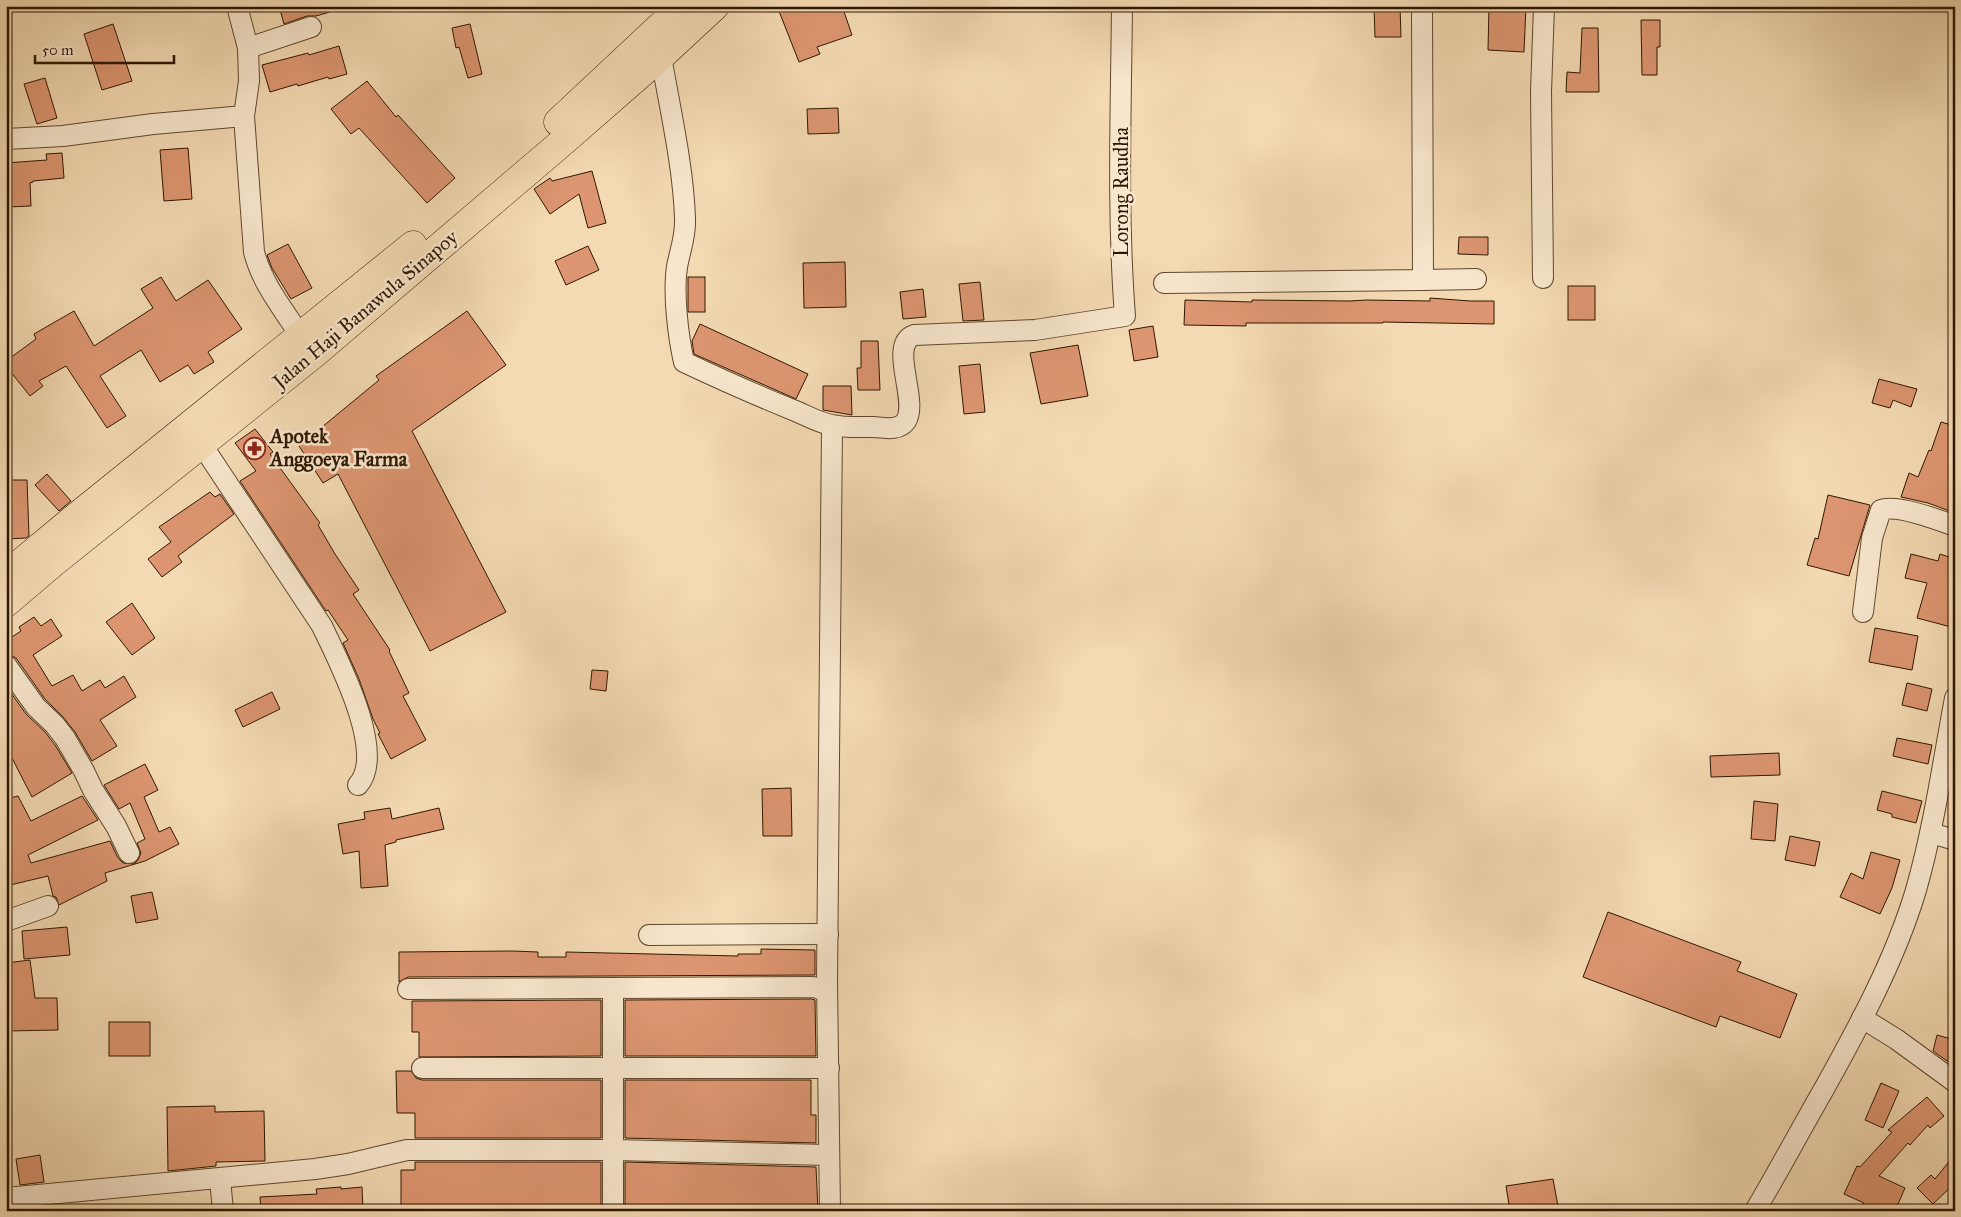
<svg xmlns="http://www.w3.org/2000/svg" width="1961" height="1217" font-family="'IM FELL Great Primer',serif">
<rect width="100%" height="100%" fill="#f4dab3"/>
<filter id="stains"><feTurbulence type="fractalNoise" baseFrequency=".004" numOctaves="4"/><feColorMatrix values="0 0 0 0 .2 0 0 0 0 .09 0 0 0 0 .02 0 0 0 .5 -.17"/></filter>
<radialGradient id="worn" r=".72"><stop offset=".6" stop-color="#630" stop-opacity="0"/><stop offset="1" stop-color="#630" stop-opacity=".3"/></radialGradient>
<!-- building -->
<g fill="#dd9671" stroke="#2e1700">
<path d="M 279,6 L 337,6 L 337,10 L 316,16 L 307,16 L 284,24 Z"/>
<path d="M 777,6 L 842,6 L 852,35 L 817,47 L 820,54 L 799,62 Z"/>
<path d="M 1374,6 L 1400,6 L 1401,37 L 1375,37 Z"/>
<path d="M 1489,6 L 1526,6 L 1524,52 L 1488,50 Z"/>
<path d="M 1641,20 L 1660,20 L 1660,47 L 1657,47 L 1657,75 L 1642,75 Z"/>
<path d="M 113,24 L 132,81 L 102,90 L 84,34 Z"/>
<path d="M 470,24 L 482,74 L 468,78 L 459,47 L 456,48 L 452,28 Z"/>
<path d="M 1582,28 L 1598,28 L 1599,92 L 1566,92 L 1567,72 L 1580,73 Z"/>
<path d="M 339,46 L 347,74 L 329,79 L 328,77 L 298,86 L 297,84 L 270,92 L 262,65 L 308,53 L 309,55 Z"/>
<path d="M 45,78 L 57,118 L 37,124 L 24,84 Z"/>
<path d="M 367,81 L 396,117 L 398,115 L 455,178 L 427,203 L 359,128 L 351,134 L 331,109 Z"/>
<path d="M 838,108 L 839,133 L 808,134 L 807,109 Z"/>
<path d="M 188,148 L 192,199 L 164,201 L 160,150 Z"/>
<path d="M 62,153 L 64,178 L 33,181 L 33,182 L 30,183 L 31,206 L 7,207 L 6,163 L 47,160 L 46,154 Z"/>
<path d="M 592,171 L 606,223 L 588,228 L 579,194 L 550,214 L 534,189 L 550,178 L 552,181 Z"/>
<path d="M 1459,237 L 1488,237 L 1488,255 L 1458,254 Z"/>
<path d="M 288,244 L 312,288 L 291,299 L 272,268 L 267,255 Z"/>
<path d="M 588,246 L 599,270 L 566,285 L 555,261 Z"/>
<path d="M 845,262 L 846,307 L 804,308 L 803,263 Z"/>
<path d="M 161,277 L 176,301 L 208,280 L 242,329 L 208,352 L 214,362 L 194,374 L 188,365 L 160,382 L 141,350 L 100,376 L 126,416 L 107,428 L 66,366 L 39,381 L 43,386 L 30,396 L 6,366 L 6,361 L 36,339 L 34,334 L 74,311 L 94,346 L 153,308 L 141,289 Z"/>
<rect x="688" y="277" width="17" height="35"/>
<path d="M 980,282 L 984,320 L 963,321 L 959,284 Z"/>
<rect x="1568" y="286" width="27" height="34"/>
<path d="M 923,289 L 926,317 L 903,319 L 900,292 Z"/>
<path d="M 1430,298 L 1470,301 L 1494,301 L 1494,324 L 1383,322 L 1383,323 L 1246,323 L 1246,326 L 1184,325 L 1185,300 L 1252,302 L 1252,300 L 1349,301 L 1367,300 L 1430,301 Z"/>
<path d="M 467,311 L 506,365 L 412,431 L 506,612 L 430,651 L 338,474 L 323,483 L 299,446 L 379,380 L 376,376 Z"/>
<path d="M 700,324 L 808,374 L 796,399 L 694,354 L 692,341 Z"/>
<path d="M 1153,326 L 1158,357 L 1134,361 L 1129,330 Z"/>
<path d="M 861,341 L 878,341 L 880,390 L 858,390 L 857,368 L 861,368 Z"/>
<path d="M 1078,345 L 1088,396 L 1041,404 L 1030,353 Z"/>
<path d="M 980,364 L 985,412 L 964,414 L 959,366 Z"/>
<path d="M 1879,379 L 1917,389 L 1911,407 L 1893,400 L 1890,408 L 1872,403 Z"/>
<path d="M 823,386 L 851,386 L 852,415 L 823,410 Z"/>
<path d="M 1941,422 L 1955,426 L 1955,513 L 1928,503 L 1901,497 L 1909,473 L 1918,477 L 1929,450 L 1931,451 Z"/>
<path d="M 255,429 L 273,452 L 270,454 L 320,523 L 318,525 L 335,554 L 359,590 L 353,594 L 390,650 L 389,651 L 409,693 L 403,696 L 426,740 L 391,759 L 378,734 L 380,733 L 373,719 L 359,679 L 343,643 L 348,640 L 328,610 L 326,611 L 240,481 L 256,471 L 235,443 Z"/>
<path d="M 47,474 L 71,501 L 59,511 L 35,485 Z"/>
<path d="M 6,480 L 27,480 L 29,536 L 26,538 L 6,539 Z"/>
<path d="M 210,492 L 215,497 L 220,494 L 234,514 L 178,556 L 182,562 L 162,577 L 148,559 L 171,542 L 159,527 Z"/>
<path d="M 1828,495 L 1870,505 L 1849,576 L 1807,565 L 1815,538 L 1818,539 Z"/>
<path d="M 1911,554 L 1938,561 L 1940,554 L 1955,559 L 1955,628 L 1917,618 L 1927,583 L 1905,578 Z"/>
<path d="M 132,603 L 155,638 L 132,655 L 106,622 Z"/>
<path d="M 34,617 L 41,626 L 51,619 L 62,636 L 33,655 L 52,686 L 73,675 L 82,691 L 100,680 L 105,688 L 124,676 L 136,697 L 100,720 L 117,746 L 92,761 L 75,732 L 63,717 L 45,699 L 16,658 L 6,653 L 6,641 L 21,631 L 19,627 Z"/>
<path d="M 1875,628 L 1918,636 L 1912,670 L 1869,662 Z"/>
<path d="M 592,670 L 608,671 L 606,691 L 590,689 Z"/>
<path d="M 1907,683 L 1932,689 L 1927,711 L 1902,705 Z"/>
<path d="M 6,686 L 26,714 L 45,732 L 55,745 L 72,773 L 32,797 L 12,758 L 6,760 Z"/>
<path d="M 272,692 L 280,709 L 243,727 L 235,710 Z"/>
<path d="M 1897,738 L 1932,745 L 1928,764 L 1893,756 Z"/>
<path d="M 1779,753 L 1780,775 L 1711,777 L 1710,756 Z"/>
<path d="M 145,764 L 158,790 L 144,797 L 159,832 L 170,827 L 179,844 L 145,861 L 105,873 L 107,881 L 59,905 L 56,897 L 53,896 L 48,876 L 6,886 L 6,799 L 18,796 L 31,821 L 82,796 L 98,820 L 28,855 L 31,863 L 110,841 L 118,858 L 123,863 L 134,864 L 138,860 L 141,853 L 137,843 L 145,839 L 130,803 L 119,809 L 104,785 Z"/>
<path d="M 791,788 L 792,836 L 763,836 L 762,789 Z"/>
<path d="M 1882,791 L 1922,801 L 1916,823 L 1892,817 L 1892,814 L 1877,810 Z"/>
<path d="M 1754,801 L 1778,804 L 1775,841 L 1751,839 Z"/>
<path d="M 390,808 L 392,819 L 439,808 L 444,829 L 396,840 L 396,842 L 385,845 L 388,886 L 361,888 L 359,851 L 343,854 L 338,824 L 365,819 L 364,812 Z"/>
<path d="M 1790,836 L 1820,842 L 1815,866 L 1785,860 Z"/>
<path d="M 1871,852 L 1900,860 L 1892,888 L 1880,914 L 1840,897 L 1851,873 L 1863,879 Z"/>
<path d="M 152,892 L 158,919 L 136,923 L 131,896 Z"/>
<path d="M 1608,912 L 1741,962 L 1737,971 L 1797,994 L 1780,1038 L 1720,1016 L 1716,1027 L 1583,977 Z"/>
<path d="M 67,927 L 70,955 L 24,959 L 22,931 Z"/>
<path d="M 761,949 L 815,950 L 815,975 L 408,977 L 399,982 L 399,952 L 512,951 L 538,952 L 538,957 L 566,957 L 566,952 L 738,956 L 738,954 L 761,954 Z"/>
<path d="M 30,960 L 35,998 L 57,998 L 58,1030 L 6,1031 L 6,963 Z"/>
<path d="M 812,999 L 815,1000 L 816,1056 L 625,1056 L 625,1000 Z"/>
<path d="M 601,1000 L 601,1056 L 419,1057 L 419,1032 L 412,1032 L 412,1001 Z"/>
<rect x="109" y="1022" width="41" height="34"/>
<path d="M 1937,1035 L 1955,1040 L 1955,1065 L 1950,1063 L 1933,1051 Z"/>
<path d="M 396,1071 L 411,1071 L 416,1078 L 422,1080 L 601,1080 L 601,1138 L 415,1138 L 415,1113 L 397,1113 Z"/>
<path d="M 625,1080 L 811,1080 L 811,1115 L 816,1115 L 816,1143 L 625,1138 Z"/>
<path d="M 1881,1083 L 1899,1091 L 1883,1128 L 1865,1120 Z"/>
<path d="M 1927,1097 L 1944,1116 L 1930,1128 L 1928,1125 L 1910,1145 L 1908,1143 L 1879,1176 L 1905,1188 L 1895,1211 L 1860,1211 L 1864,1203 L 1844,1194 L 1857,1166 L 1860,1167 L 1892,1132 L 1888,1130 Z"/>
<path d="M 215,1106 L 215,1112 L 264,1111 L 265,1161 L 216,1162 L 216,1166 L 168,1171 L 167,1107 Z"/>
<path d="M 1955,1154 L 1955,1183 L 1933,1204 L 1917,1188 L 1931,1175 L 1935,1179 Z"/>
<path d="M 40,1155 L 44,1182 L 20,1185 L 16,1159 Z"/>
<path d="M 415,1162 L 601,1162 L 601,1211 L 401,1211 L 401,1170 L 415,1170 Z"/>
<path d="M 625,1162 L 816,1167 L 818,1211 L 625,1211 Z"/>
<path d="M 1553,1179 L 1558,1206 L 1527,1211 L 1510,1211 L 1506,1186 Z"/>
<path d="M 341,1187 L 341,1189 L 362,1187 L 363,1211 L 261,1211 L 260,1197 L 317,1194 L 316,1189 Z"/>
</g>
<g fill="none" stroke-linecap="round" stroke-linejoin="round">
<defs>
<g id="street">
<path d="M 237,6 L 248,48 L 249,81 L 244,116 L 254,252 C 262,283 282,308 300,335"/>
<path d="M 248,48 L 311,27"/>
<path d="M 661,56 C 670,110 683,164 685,218 C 686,236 680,250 677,267 C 673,293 678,336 684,362 C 720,379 756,395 793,410 C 806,415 819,423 832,425 C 845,428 861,427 874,427 C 885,428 899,431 906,421 C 919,400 888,345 914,335 L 1035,330 L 1125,316 C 1117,213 1121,110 1122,6"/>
<path d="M 6,139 L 63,136 L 153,124 L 244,116"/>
<path d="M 1543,278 L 1541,92 L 1544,6"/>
<path d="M 1423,280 L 1476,279"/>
<path d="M 1164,283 L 1423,280 L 1422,6"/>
<path d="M 202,445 L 322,626 C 338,660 387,753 358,785"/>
<path d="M 1863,612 L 1872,538 L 1881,510 C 1896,504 1939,520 1955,526"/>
<path d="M 6,665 L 36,707 L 54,724 L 65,738 L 84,771 L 93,790 L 116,826 L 129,853"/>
<path d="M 1931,833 L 1955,840"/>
<path d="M 6,921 L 48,906"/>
<path d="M 649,935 L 828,934"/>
<path d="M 408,989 L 813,987 L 818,988 L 827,993"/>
<path d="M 1862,1018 L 1896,1039 L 1955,1082"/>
<path d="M 422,1068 L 829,1068"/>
<path d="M 220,1179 L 223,1211"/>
<path d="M 6,1198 L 315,1169 L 348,1164 L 407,1150 L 614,1150 L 829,1155"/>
<path d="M 613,1211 L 613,989"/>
<path d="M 830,1211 L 827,982 L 832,426"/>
<path d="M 1755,1211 C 1779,1170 1801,1129 1824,1089 C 1859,1026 1895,960 1916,890 C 1934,827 1943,762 1955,698"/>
</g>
<g id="highway">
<path d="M 558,122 L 682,6"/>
<path d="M 6,575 L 71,521 L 413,245"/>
<path d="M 6,603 L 53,563 L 314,354 L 566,139 L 661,56 L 715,6"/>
</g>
</defs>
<!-- street casing -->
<use href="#street" stroke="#60482d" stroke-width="22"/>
<!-- highway casing -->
<use href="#highway" stroke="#2e1700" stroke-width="29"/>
<!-- street -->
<use href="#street" stroke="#f8e7ce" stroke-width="20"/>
<!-- highway -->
<use href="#highway" stroke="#f4dab3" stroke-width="28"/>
</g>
<!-- icons -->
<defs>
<symbol id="pharmacy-ring" viewBox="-11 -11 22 22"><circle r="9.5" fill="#f8e7ce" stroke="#8f2418" stroke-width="1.5"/><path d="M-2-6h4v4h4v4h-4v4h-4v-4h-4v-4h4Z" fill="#8f2418"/></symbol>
</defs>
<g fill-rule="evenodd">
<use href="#pharmacy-ring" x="242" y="436" width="25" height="25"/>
</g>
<g text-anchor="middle" stroke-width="5" stroke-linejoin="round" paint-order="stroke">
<!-- street labels -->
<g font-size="20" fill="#2e1700" stroke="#f8e7ce">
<text transform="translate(1121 192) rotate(-90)" y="7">Lorong Raudha</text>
<text transform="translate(365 309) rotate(-40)" y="7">Jalan Haji Banawula Sinapoy</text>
</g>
<!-- poi labels -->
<g font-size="20" font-weight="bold" fill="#2e1700" stroke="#f8e7ce" text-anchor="start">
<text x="270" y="443">Apotek<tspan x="270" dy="23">Anggoeya Farma</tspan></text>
</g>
</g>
<!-- margin -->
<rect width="1961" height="1217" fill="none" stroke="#f4dab3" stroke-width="25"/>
<rect x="8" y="8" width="1946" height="1202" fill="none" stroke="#2e1700" stroke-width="2.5"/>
<rect x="12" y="12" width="1936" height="1192" fill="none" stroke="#2e1700"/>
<!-- scale -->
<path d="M35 55v8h139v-8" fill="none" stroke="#2e1700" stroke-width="2.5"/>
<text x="42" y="55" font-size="15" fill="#2e1700" stroke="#f8e7ce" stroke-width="4" paint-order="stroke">50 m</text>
<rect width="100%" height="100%" filter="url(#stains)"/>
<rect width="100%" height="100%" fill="url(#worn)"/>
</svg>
